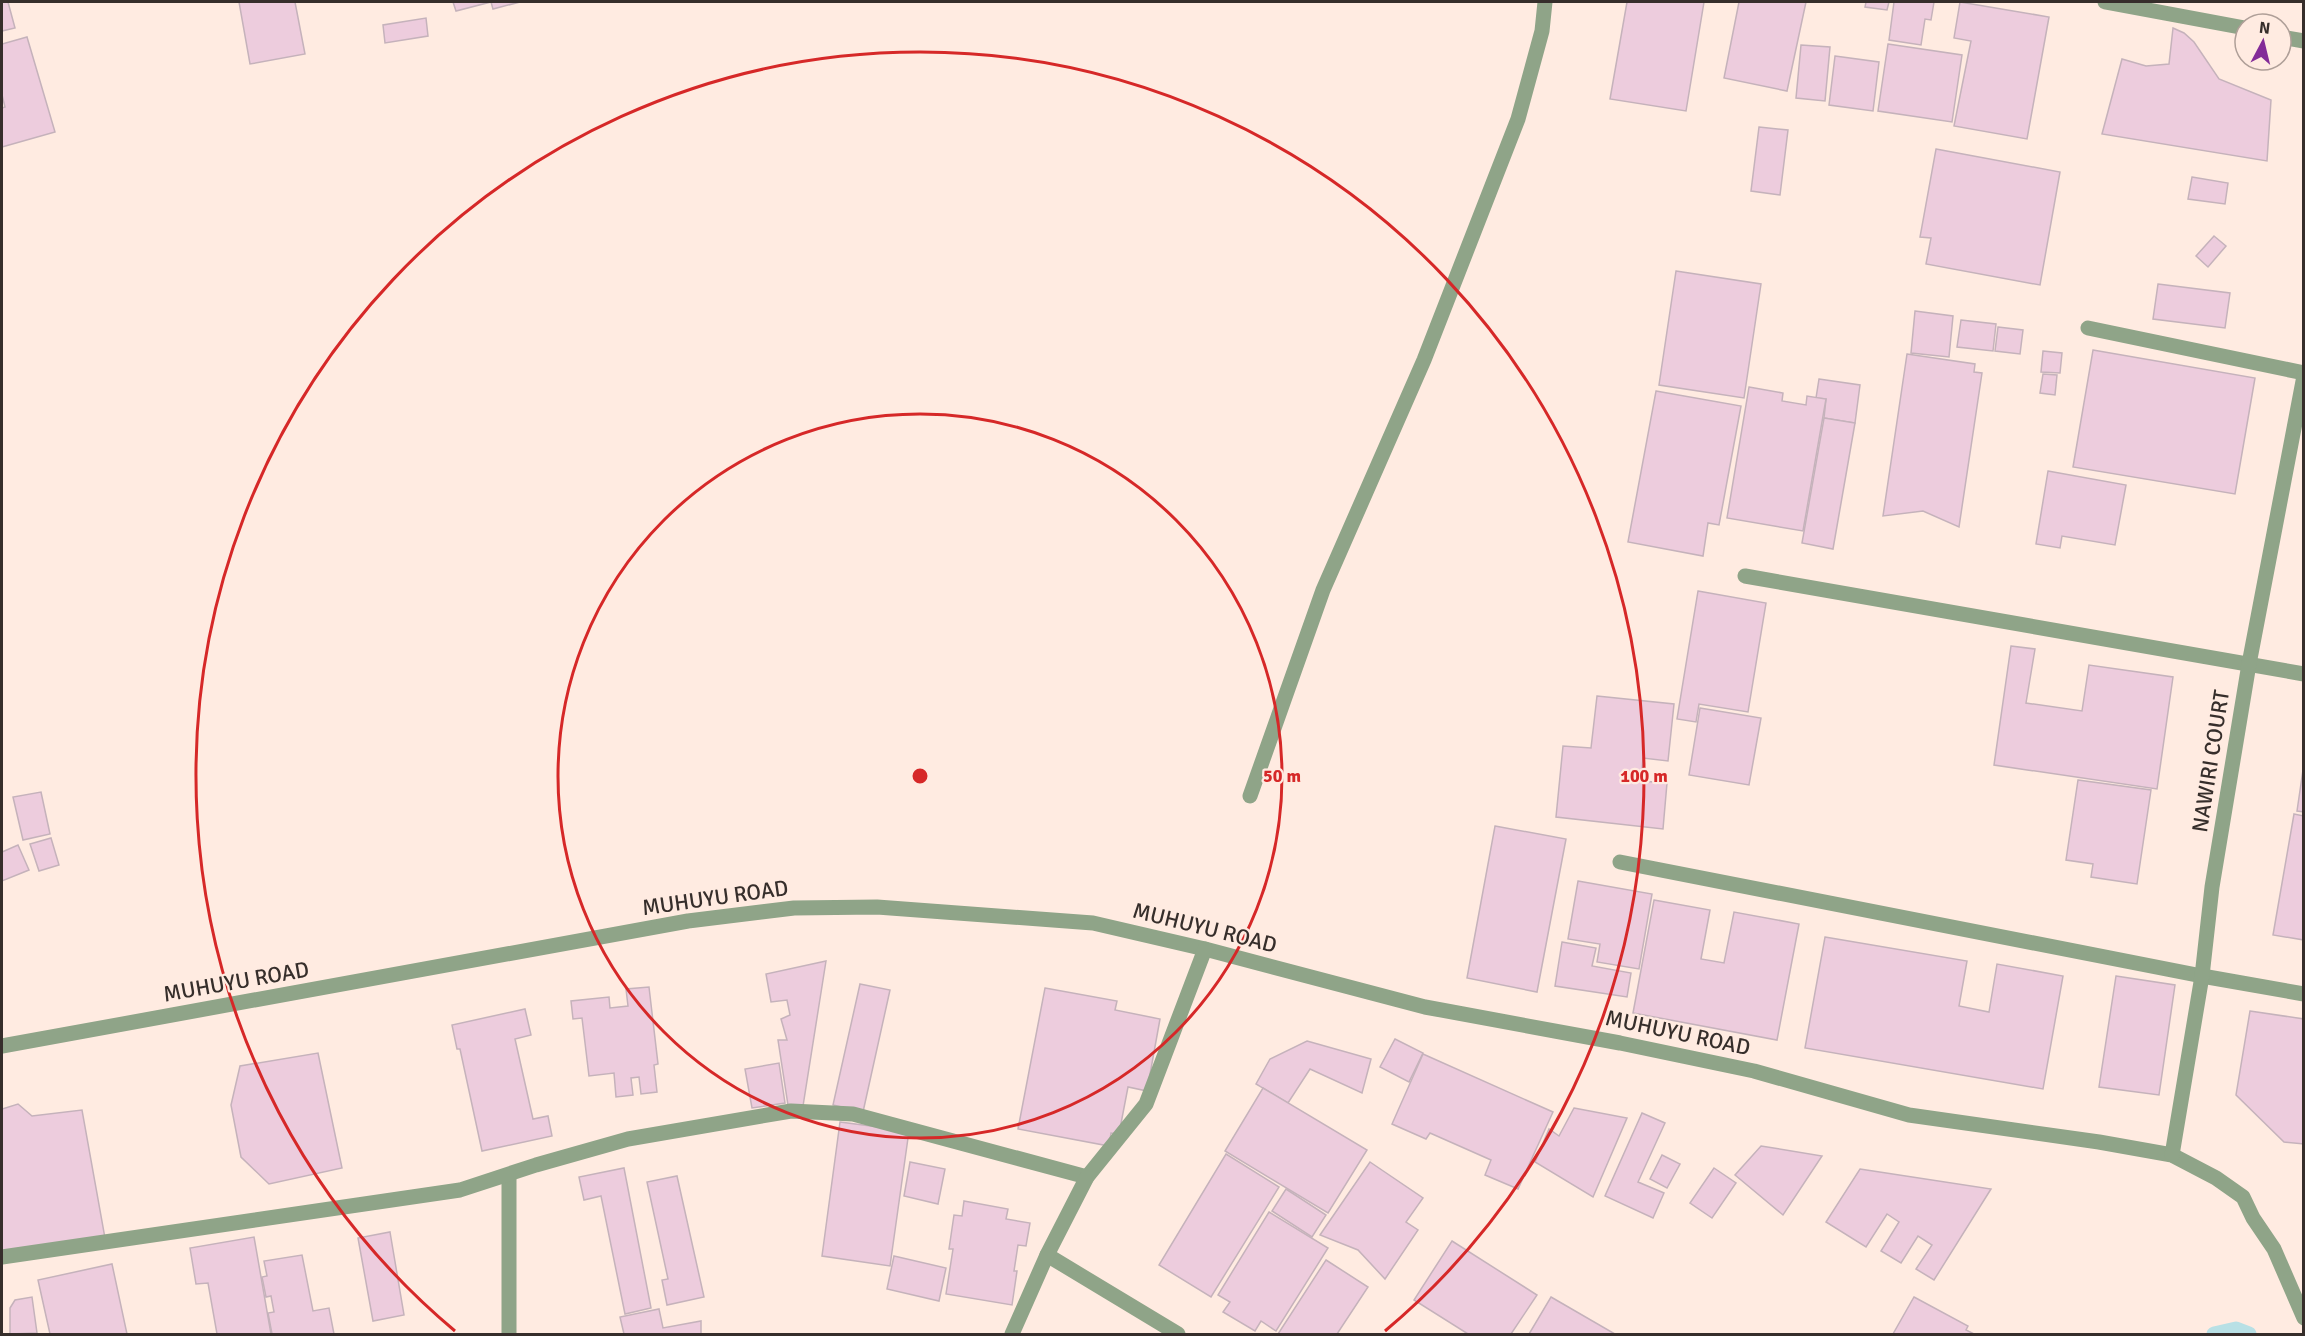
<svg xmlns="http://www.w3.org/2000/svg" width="2305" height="1336" font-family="Signika,sans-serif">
<rect width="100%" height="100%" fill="#ffebe1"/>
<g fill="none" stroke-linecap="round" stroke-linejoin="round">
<!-- stream -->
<path stroke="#b8e0e5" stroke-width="15" d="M 2214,1334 L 2236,1329 L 2249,1334"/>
</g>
<!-- building -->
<g fill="#edccdd" stroke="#c5b2bb" stroke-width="1.5">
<path d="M 2,2 L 8,2 L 15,28 L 2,31 Z"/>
<path d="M 239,2 L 295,2 L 305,54 L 250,64 Z"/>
<path d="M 453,2 L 520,2 L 493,9 L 491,2 L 456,11 Z"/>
<path d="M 1627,2 L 1704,2 L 1686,111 L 1610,99 Z"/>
<path d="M 1739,2 L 1806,2 L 1787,91 L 1724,78 Z"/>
<path d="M 1866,2 L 1889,2 L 1887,10 L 1865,7 Z"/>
<path d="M 1894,2 L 1934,2 L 1931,20 L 1925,19 L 1921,45 L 1889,40 Z"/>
<path d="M 1960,2 L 2049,17 L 2027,139 L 1954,126 L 1971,41 L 1954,38 Z"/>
<path d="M 426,18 L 428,36 L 385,43 L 383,25 Z"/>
<path d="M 2173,28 L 2184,33 L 2194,42 L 2219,79 L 2271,100 L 2267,161 L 2102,134 L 2122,59 L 2146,66 L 2169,64 Z"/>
<path d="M 27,37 L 55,132 L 2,147 L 2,108 L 5,107 L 2,95 L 2,44 Z"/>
<path d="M 1888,44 L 1962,55 L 1952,122 L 1878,111 Z"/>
<path d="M 1801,45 L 1830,47 L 1825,101 L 1796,98 Z"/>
<path d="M 1835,56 L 1879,62 L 1873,111 L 1829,105 Z"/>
<path d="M 1759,127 L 1788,130 L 1780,195 L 1751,191 Z"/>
<path d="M 1936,149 L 2060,172 L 2040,285 L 1926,264 L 1931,238 L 1920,237 Z"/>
<path d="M 2192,177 L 2228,183 L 2225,204 L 2188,199 Z"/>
<path d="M 2214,236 L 2226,246 L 2208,267 L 2196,256 Z"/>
<path d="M 1676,271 L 1761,284 L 1744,398 L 1659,385 Z"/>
<path d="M 2158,284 L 2230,293 L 2225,328 L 2153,319 Z"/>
<path d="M 1915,311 L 1953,316 L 1949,357 L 1911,353 Z"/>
<path d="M 1961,320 L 1996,324 L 1993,351 L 1957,347 Z"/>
<path d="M 1998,327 L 2023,330 L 2020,354 L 1995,351 Z"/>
<path d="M 2093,350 L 2255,378 L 2235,494 L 2073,467 Z"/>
<path d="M 2043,351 L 2062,353 L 2060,373 L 2041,372 Z"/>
<path d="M 1907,354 L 1975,364 L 1974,372 L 1982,373 L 1959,527 L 1923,511 L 1883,516 Z"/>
<path d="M 2043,374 L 2057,375 L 2055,395 L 2040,393 Z"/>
<path d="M 1819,379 L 1860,385 L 1855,423 L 1824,418 L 1826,399 L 1816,398 Z"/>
<path d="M 1749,387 L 1783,393 L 1782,401 L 1806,405 L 1807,396 L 1826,399 L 1803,531 L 1727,518 Z"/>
<path d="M 1656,391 L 1741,406 L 1719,525 L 1708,523 L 1703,556 L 1628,542 Z"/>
<path d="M 1824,418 L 1855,423 L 1833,549 L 1802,543 Z"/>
<path d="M 2048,471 L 2126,485 L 2115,545 L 2062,536 L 2060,548 L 2036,544 Z"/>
<path d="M 1698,591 L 1766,603 L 1748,712 L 1699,704 L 1696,722 L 1677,719 Z"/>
<path d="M 2011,646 L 2035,649 L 2026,703 L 2082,711 L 2089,665 L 2173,677 L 2157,789 L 1994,765 Z"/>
<path d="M 1597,696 L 1674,704 L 1668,761 L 1643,758 L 1641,781 L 1667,783 L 1663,829 L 1556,817 L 1563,746 L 1591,748 Z"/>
<path d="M 1700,708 L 1761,718 L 1749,785 L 1689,775 Z"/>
<path d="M 2304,763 L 2304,812 L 2297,811 Z"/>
<path d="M 2078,780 L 2151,790 L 2137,884 L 2091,877 L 2093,864 L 2066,860 Z"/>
<path d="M 41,792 L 50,834 L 23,840 L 13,797 Z"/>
<path d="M 2294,814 L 2304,816 L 2304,940 L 2273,935 Z"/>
<path d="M 1495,826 L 1566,839 L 1537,992 L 1467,978 Z"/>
<path d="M 51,838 L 59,865 L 39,871 L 30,844 Z"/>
<path d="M 18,845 L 29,870 L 2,881 L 2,852 Z"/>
<path d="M 1578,881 L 1652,894 L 1639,969 L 1597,962 L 1600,944 L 1568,939 Z"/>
<path d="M 1654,900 L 1710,910 L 1701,959 L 1724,963 L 1734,912 L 1799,924 L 1777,1040 L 1633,1013 Z"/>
<path d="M 1825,937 L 1967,961 L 1959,1006 L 1989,1012 L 1997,964 L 2063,976 L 2043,1089 L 1805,1048 Z"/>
<path d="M 1562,942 L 1596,948 L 1592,966 L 1631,973 L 1627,997 L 1555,986 Z"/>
<path d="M 826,961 L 803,1106 L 788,1105 L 778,1040 L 787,1040 L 781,1019 L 790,1015 L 787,1000 L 771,1002 L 766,974 Z"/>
<path d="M 2116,976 L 2175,985 L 2159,1095 L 2099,1087 Z"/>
<path d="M 860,984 L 890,990 L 863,1112 L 833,1105 Z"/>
<path d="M 649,987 L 658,1064 L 654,1065 L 657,1092 L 641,1094 L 639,1077 L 631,1078 L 633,1095 L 616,1097 L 614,1073 L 589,1076 L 582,1018 L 573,1019 L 571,1001 L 609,997 L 610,1008 L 628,1006 L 626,989 Z"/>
<path d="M 1045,988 L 1117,1001 L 1115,1010 L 1160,1019 L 1147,1091 L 1128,1087 L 1119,1134 L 1111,1133 L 1109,1146 L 1018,1129 Z"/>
<path d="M 525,1009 L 531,1035 L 515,1039 L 533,1119 L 548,1116 L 552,1136 L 482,1151 L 460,1049 L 457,1049 L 452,1025 Z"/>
<path d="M 2250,1011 L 2304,1019 L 2304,1144 L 2284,1142 L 2236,1095 Z"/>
<path d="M 1395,1039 L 1423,1053 L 1409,1082 L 1380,1067 Z"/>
<path d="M 1307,1041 L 1371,1059 L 1362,1093 L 1310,1069 L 1288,1103 L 1256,1084 L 1270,1059 Z"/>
<path d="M 318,1053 L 342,1168 L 269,1184 L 241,1157 L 231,1105 L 240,1066 Z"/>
<path d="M 1423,1054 L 1553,1112 L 1518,1189 L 1485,1175 L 1491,1160 L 1430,1133 L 1426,1139 L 1392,1124 Z"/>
<path d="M 779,1063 L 785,1103 L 752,1108 L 745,1069 Z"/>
<path d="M 1263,1088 L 1367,1150 L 1328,1213 L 1225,1151 Z"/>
<path d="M 18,1104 L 32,1116 L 82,1110 L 105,1238 L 2,1252 L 2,1109 Z"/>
<path d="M 1574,1108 L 1627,1118 L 1593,1197 L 1535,1162 L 1549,1129 L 1559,1136 Z"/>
<path d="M 1642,1113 L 1665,1123 L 1638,1182 L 1664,1193 L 1653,1218 L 1605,1196 Z"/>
<path d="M 840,1122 L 909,1131 L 890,1266 L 822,1256 Z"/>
<path d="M 1761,1146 L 1822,1156 L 1783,1215 L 1735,1175 Z"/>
<path d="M 1226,1154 L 1279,1187 L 1211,1297 L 1159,1265 Z"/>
<path d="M 1662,1155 L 1680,1164 L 1667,1188 L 1650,1179 Z"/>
<path d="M 910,1162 L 945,1169 L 938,1204 L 904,1196 Z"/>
<path d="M 1370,1162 L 1423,1198 L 1406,1222 L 1418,1230 L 1385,1279 L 1358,1250 L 1320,1235 Z"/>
<path d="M 624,1168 L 651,1308 L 625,1314 L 601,1196 L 584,1200 L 579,1177 Z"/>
<path d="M 1714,1168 L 1736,1183 L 1712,1218 L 1690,1203 Z"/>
<path d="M 1860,1169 L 1991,1189 L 1934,1280 L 1916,1269 L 1932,1245 L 1918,1236 L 1901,1263 L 1881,1251 L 1899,1222 L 1887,1214 L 1866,1247 L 1826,1222 Z"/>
<path d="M 677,1176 L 704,1297 L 667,1305 L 662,1280 L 668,1279 L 647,1182 Z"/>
<path d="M 1286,1189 L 1326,1215 L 1312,1237 L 1272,1211 Z"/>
<path d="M 964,1201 L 1008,1209 L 1006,1219 L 1030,1223 L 1026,1246 L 1018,1245 L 1014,1271 L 1017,1271 L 1012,1305 L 946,1294 L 953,1249 L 949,1249 L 954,1215 L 962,1216 Z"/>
<path d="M 1269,1212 L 1328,1248 L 1276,1331 L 1261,1321 L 1255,1331 L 1223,1312 L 1230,1302 L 1218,1295 Z"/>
<path d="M 390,1232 L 404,1315 L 373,1321 L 358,1238 Z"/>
<path d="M 254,1237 L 271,1334 L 217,1334 L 208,1283 L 196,1284 L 190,1248 Z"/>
<path d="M 1452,1241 L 1537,1295 L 1511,1334 L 1468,1334 L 1414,1300 Z"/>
<path d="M 302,1255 L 313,1311 L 329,1308 L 334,1334 L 272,1334 L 268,1313 L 274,1312 L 271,1296 L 266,1297 L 262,1277 L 267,1276 L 264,1261 Z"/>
<path d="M 894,1256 L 946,1268 L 939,1301 L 887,1289 Z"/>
<path d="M 1326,1260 L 1368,1287 L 1337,1334 L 1278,1334 Z"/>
<path d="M 112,1264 L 127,1334 L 50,1334 L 38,1280 Z"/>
<path d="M 32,1297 L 37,1333 L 10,1334 L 10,1308 L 15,1300 Z"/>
<path d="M 1551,1297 L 1615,1334 L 1529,1334 Z"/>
<path d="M 1914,1297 L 1968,1326 L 1966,1330 L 1974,1334 L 1893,1334 Z"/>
<path d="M 659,1309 L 663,1328 L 701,1321 L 701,1334 L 624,1334 L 620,1317 Z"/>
</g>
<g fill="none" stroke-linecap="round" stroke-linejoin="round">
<!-- service -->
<g stroke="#8fa488" stroke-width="15">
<path d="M 1250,796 L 1323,590 L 1424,360 L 1518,119 L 1542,31 L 1545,2"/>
<path d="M 1620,862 L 2202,976"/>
</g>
<!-- minor -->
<g stroke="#8fa488" stroke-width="15">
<path d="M 2105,2 L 2245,28"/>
<path d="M 2281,37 L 2304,41"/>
<path d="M 2088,328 L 2304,373"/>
<path d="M 1745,576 L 2304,674"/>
<path d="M 2202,976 L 2304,994"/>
<path d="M 2,1046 L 688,921 L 794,908 L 877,907 L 1093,923 L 1205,949 L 1425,1007 L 1620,1043 L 1754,1071 L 1909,1115 L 2099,1142 L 2172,1155 L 2216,1178 L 2243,1197 L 2253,1218 L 2274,1249 L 2304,1318"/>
<path d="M 2172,1155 L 2202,976 L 2212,887 L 2249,664 L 2304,376"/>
<path d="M 509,1175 L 509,1334"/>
<path d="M 1047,1255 L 1178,1334"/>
<path d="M 2,1257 L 460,1190 L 536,1165 L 628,1139 L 791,1111 L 853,1114 L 1087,1177"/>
<path d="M 1012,1334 L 1047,1255 L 1087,1177 L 1146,1104 L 1205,949"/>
</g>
</g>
<!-- distance rings -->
<g fill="none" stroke="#d62828" stroke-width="3">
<circle cx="920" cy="776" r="362"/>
<path d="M455 1331A724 724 0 1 1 1385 1331"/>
</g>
<g text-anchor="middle" stroke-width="4.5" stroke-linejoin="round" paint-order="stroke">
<!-- street labels -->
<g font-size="22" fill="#362e2b" stroke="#ffebe1">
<text transform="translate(2210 761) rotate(-81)" y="8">NAWIRI COURT</text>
<text transform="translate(715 897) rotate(-8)" y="8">MUHUYU ROAD</text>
<text transform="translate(1205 927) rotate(14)" y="8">MUHUYU ROAD</text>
<text transform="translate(236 981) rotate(-10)" y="8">MUHUYU ROAD</text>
<text transform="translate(1678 1032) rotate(12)" y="8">MUHUYU ROAD</text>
</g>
</g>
<circle cx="920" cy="776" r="9" fill="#d62828" stroke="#ffebe1" stroke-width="3"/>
<g font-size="18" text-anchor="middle" font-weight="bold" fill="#d62828" stroke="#ffebe1" stroke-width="4.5" stroke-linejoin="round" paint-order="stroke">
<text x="1282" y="782">50 m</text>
<text x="1644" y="782">100 m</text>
</g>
<!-- border -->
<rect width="2305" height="1336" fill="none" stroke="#362e2b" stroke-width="6"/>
<!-- north arrow -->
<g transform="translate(2263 42) rotate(7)"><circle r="28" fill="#ffebe1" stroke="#af9f98" stroke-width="1.5"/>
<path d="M0-4.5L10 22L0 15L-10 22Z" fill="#832b98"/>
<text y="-9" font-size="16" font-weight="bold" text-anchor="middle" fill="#362e2b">N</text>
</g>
</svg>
